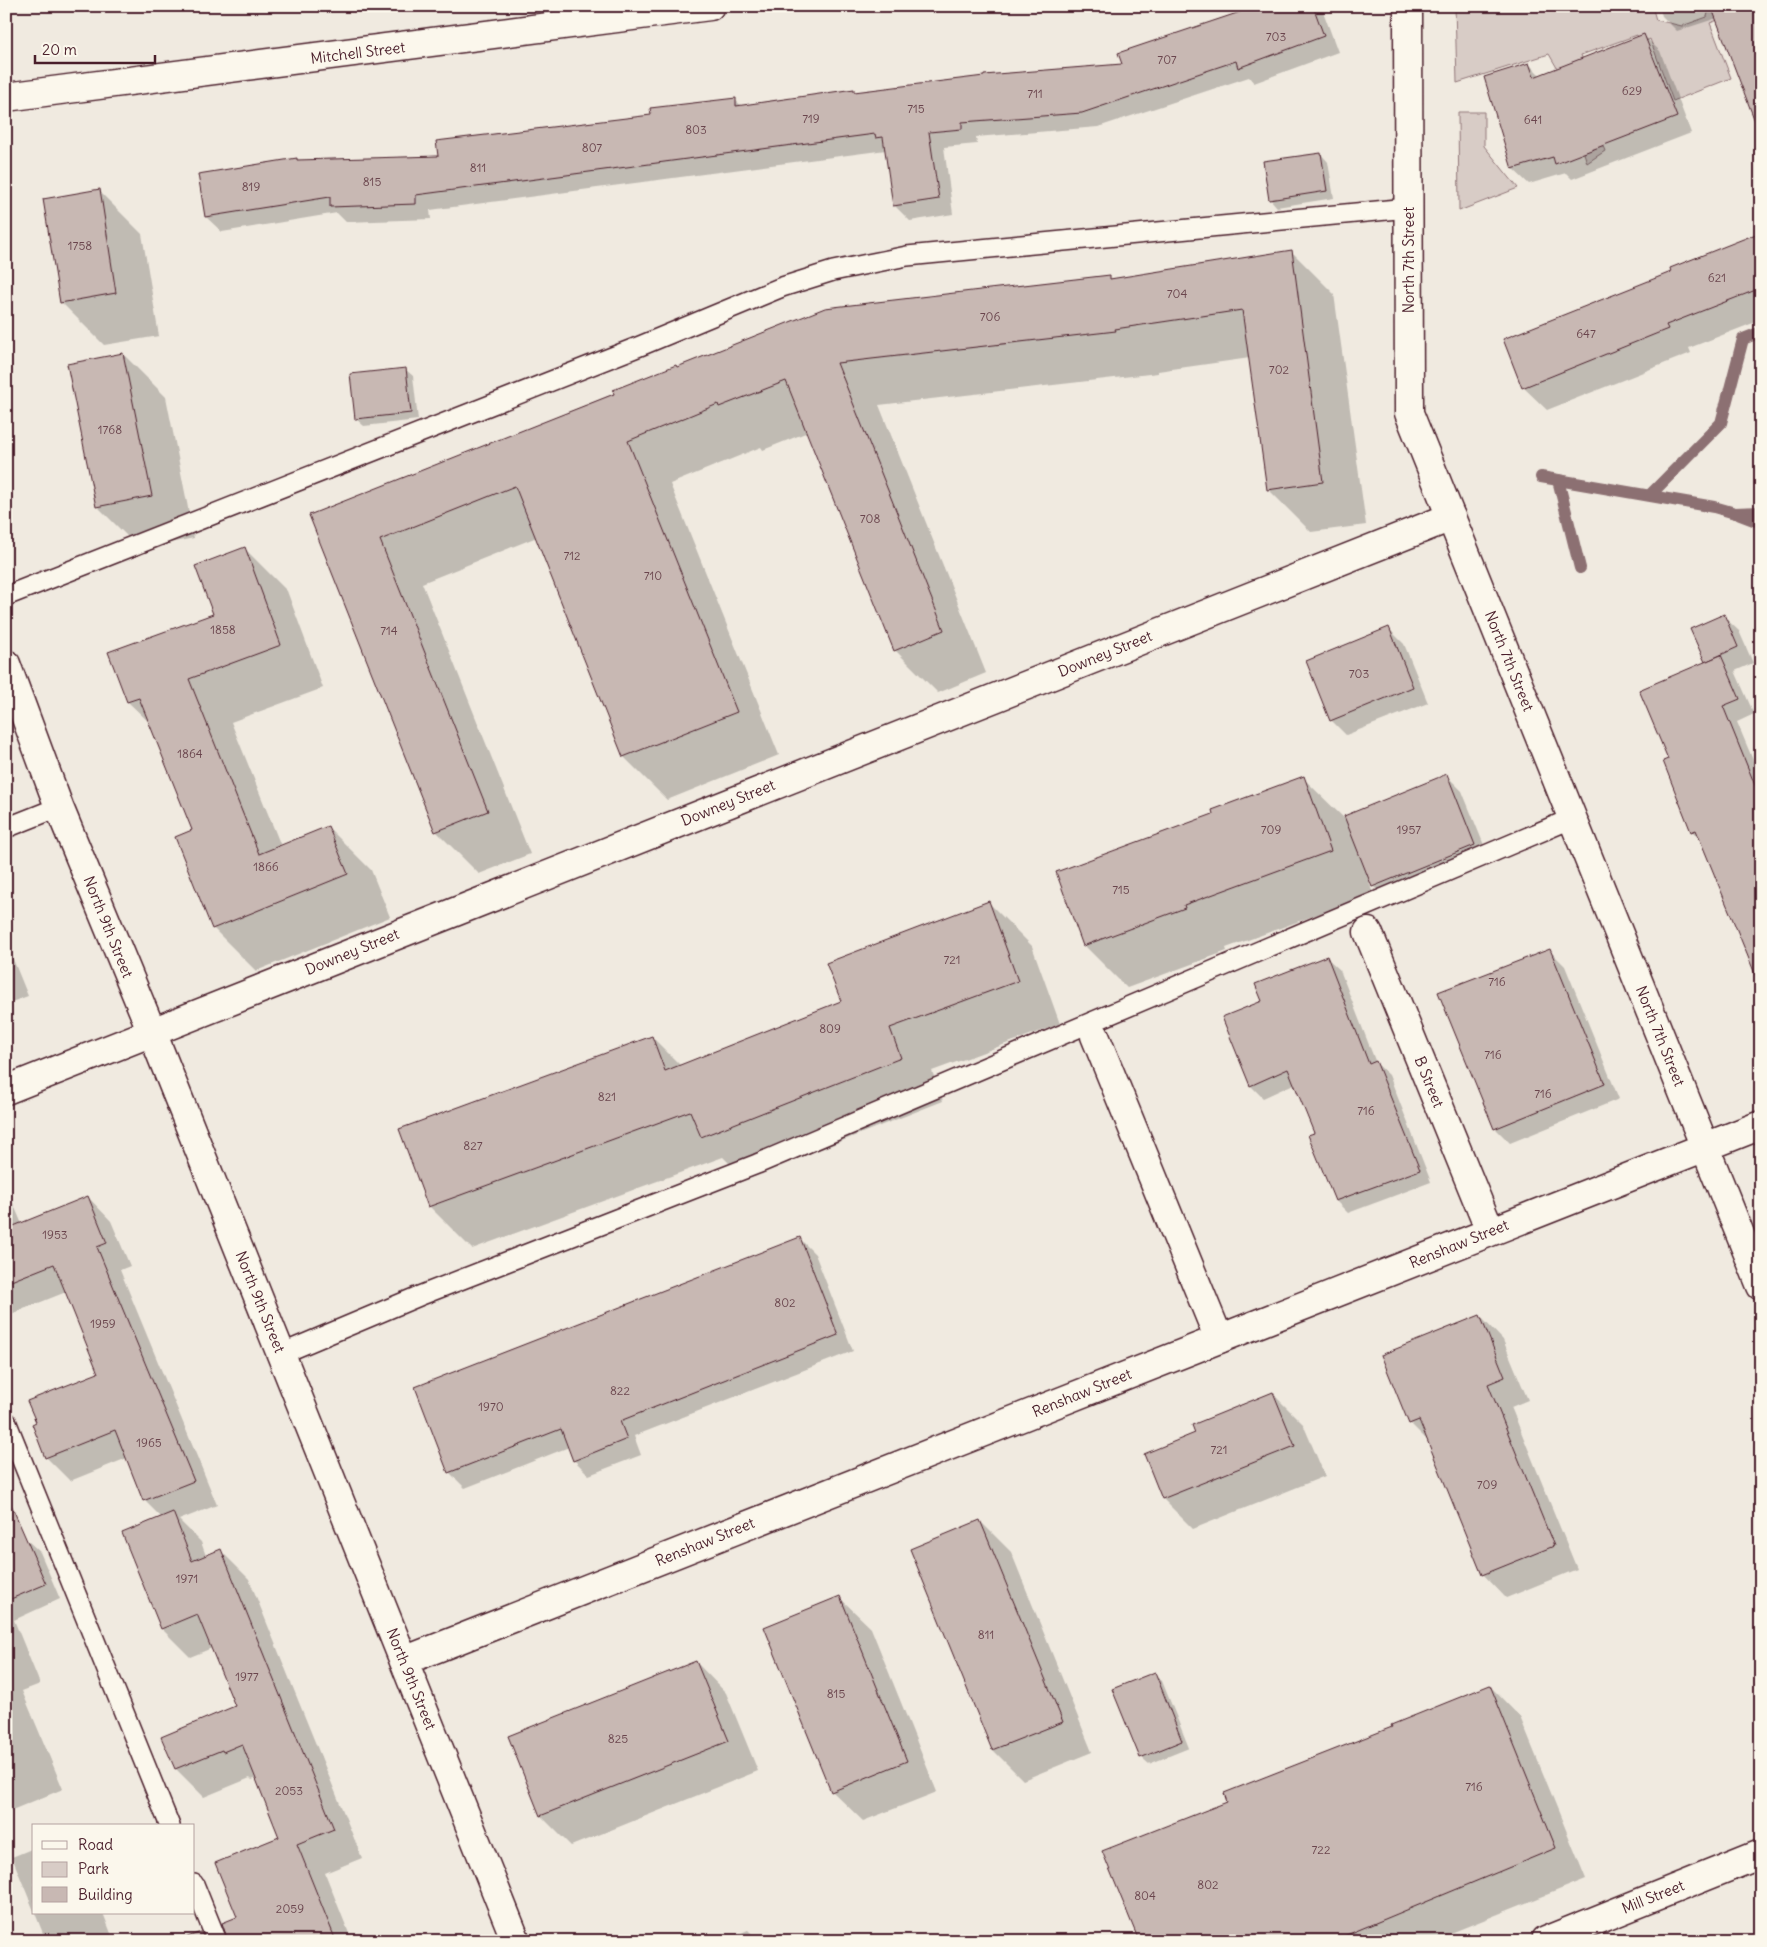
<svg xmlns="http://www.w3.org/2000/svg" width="1767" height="1947" font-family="Delius,sans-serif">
<rect width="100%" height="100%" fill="#f0eae0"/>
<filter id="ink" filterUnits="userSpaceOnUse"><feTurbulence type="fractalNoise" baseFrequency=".02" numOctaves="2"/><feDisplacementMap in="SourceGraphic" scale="10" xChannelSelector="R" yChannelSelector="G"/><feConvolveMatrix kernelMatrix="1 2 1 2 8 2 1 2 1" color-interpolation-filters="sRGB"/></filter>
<g filter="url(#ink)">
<!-- green -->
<g fill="#d8ccc6" stroke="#917678">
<path d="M 1455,6 L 1652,6 L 1656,20 L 1682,26 L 1707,17 L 1709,9 L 1717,6 L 1754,6 L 1710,23 L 1731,78 L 1673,101 L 1650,39 L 1646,41 L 1653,76 L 1637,35 L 1581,55 L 1598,99 L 1586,104 L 1605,151 L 1587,163 L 1560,73 L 1549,54 L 1457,83 Z"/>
<path d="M 1458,112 L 1484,112 L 1484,146 L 1518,188 L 1459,211 Z"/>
</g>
<!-- shadow -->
<g fill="#0003">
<path d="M 1256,6 L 1321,6 L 1338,52 L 1254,83 L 1249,77 L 1098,127 L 976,137 L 977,144 L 944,147 L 953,214 L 910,221 L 895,206 L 886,150 L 430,210 L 431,219 L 346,222 L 337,213 L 222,232 L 206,217 L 200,175 L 297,159 L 299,161 L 439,157 L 735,100 L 742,106 L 853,90 L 855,93 L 1124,66 L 1257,8 Z"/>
<path d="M 1659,6 L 1737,6 L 1739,11 L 1677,31 L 1662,16 Z"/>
<path d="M 1644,36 L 1660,51 L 1691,133 L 1572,179 L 1566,173 L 1529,184 L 1513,169 L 1529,64 L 1541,76 Z"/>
<path d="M 1321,154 L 1328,162 L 1334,198 L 1277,207 L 1270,199 Z"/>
<path d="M 99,191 L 142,234 L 159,336 L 104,345 L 61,302 Z"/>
<path d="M 1761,234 L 1761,320 L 1689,348 L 1691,353 L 1547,410 L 1523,387 L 1673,272 Z"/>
<path d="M 1291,251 L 1334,294 L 1366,525 L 1311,532 L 1268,489 L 1250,358 L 1158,371 L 1158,373 L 879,405 L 986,673 L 938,693 L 895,650 L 808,432 L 763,450 L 761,447 L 670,484 L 779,755 L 667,800 L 624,757 L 537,537 L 422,583 L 530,854 L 479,874 L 436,831 L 311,516 L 677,368 L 1109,277 L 1112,280 Z"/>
<path d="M 123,354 L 166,397 L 194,538 L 140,549 L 97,506 Z"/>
<path d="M 405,369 L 413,376 L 418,420 L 364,426 L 356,419 Z"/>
<path d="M 244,548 L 287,591 L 323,688 L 231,722 L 281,846 L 328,827 L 371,870 L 390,917 L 256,971 L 213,928 L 193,831 L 151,724 L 128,702 L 110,653 L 215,615 Z"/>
<path d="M 1723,616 L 1739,631 L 1753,663 L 1735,671 L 1754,714 L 1737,722 L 1761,779 L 1761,986 L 1701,840 L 1692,831 L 1670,760 Z"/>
<path d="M 1389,629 L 1404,644 L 1428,703 L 1346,735 L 1331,720 Z"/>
<path d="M 1447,776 L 1462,791 L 1490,860 L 1389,901 L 1373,886 L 1370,878 L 1368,879 L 1373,894 L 1226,948 L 1227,951 L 1127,988 L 1084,945 L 1215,815 L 1303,778 L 1347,821 Z"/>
<path d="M 989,903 L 1032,946 L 1060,1024 L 932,1071 L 943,1101 L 745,1179 L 723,1157 L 472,1249 L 429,1206 L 652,1037 L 681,1066 L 843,1002 Z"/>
<path d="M 6,942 L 28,996 L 6,1004 Z"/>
<path d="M 1549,950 L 1565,966 L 1619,1099 L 1510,1143 L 1495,1128 Z"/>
<path d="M 1327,958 L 1340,970 L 1376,1063 L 1389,1075 L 1431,1182 L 1348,1213 L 1336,1201 L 1315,1134 L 1296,1083 L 1263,1098 L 1251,1086 L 1224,1018 L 1263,1002 Z"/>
<path d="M 6,1192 L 10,1196 L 22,1224 L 88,1197 L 111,1221 L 130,1266 L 120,1270 L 217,1505 L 179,1520 L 201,1542 L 206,1556 L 221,1551 L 249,1579 L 362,1858 L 325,1873 L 352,1941 L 237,1941 L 238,1918 L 281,1837 L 257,1778 L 252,1780 L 250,1778 L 204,1797 L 176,1769 L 163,1738 L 236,1707 L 212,1648 L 190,1657 L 162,1629 L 162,1518 L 144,1500 L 127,1458 L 70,1481 L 46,1457 L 99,1374 L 66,1292 L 6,1316 Z"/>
<path d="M 800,1239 L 815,1254 L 853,1351 L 634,1436 L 641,1455 L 589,1475 L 574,1460 L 569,1447 L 465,1488 L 449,1472 Z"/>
<path d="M 1480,1316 L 1503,1340 L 1528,1400 L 1511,1407 L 1577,1569 L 1506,1598 L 1483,1574 L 1430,1443 L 1410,1423 Z"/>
<path d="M 1273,1394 L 1303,1424 L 1325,1476 L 1193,1529 L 1163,1499 L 1197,1433 Z"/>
<path d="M 6,1521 L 40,1552 L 60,1599 L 14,1620 L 40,1684 L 22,1691 L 63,1789 L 7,1812 Z"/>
<path d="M 980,1521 L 1011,1552 L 1092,1752 L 1023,1780 L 993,1750 Z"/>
<path d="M 840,1598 L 871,1628 L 937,1792 L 863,1821 L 832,1791 Z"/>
<path d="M 1761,1642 L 1761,1650 L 1758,1643 Z"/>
<path d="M 696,1662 L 726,1693 L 758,1771 L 571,1846 L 541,1816 L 510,1737 Z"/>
<path d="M 1154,1673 L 1162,1681 L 1189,1748 L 1149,1764 L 1141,1757 Z"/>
<path d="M 1490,1686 L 1520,1717 L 1586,1879 L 1446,1935 L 1447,1938 L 1440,1941 L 1140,1941 L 1229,1802 Z"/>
<path d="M 34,1848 L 34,1911 L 12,1857 Z"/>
<path d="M 35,1913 L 103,1913 L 114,1941 L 46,1941 Z"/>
<path d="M 748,1930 L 759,1941 L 722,1941 Z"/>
</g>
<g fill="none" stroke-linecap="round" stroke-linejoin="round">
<!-- stream -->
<g stroke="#8c6f72" stroke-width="12">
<path d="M 1541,477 L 1714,507 L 1735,513 L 1761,512"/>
<path d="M 1558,480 L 1580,568"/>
<path d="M 1650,495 L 1721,423 L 1743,339 L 1761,332"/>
<path d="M 1740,515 L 1761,523"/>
</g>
</g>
<!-- building -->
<g fill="#c8b8b3" stroke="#4a1f2b">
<path d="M 1258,6 L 1313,6 L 1324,36 L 1238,68 L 1236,61 L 1082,113 L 962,122 L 962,129 L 929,132 L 939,199 L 893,206 L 883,137 L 876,138 L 875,134 L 416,195 L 416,204 L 330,207 L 330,197 L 205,217 L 198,174 L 297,158 L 297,160 L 438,156 L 436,141 L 651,115 L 650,108 L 736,98 L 736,106 L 854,89 L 854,92 L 984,76 L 984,75 L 1122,64 L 1118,53 Z"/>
<path d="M 1711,6 L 1761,6 L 1761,128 L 1758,129 Z"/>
<path d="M 1644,34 L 1677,117 L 1555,164 L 1553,157 L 1512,169 L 1484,77 L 1529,63 L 1534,77 Z"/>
<path d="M 1321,153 L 1327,191 L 1269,200 L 1263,161 Z"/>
<path d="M 100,189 L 116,293 L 60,303 L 43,199 Z"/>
<path d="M 1761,232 L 1761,288 L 1666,325 L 1668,329 L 1522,388 L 1503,339 L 1671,272 L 1670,268 Z"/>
<path d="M 1292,250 L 1323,482 L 1267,490 L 1242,310 L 1115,329 L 1116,331 L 837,363 L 944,630 L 894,651 L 786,381 L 719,407 L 718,404 L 628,441 L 737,712 L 623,757 L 515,486 L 380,540 L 488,811 L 435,832 L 309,515 L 614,394 L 613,390 L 676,365 L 677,367 L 825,308 L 1110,275 L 1110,279 Z"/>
<path d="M 123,353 L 152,496 L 96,507 L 67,364 Z"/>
<path d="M 406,368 L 411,413 L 355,419 L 350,374 Z"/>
<path d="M 245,547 L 281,645 L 189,679 L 259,854 L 328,826 L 348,874 L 212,929 L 175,837 L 192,830 L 139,698 L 127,702 L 108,652 L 213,614 L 195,566 Z"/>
<path d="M 1724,614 L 1738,647 L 1705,662 L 1690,629 Z"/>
<path d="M 1389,627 L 1413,687 L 1330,721 L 1306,661 Z"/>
<path d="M 1721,655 L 1740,699 L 1723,706 L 1761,800 L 1760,986 L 1696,830 L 1691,832 L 1663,761 L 1668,759 L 1639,690 Z"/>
<path d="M 1447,774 L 1475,845 L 1372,887 L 1344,816 Z"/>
<path d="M 1304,776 L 1331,851 L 1184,905 L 1185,908 L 1083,946 L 1056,872 L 1213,814 L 1212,810 Z"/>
<path d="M 989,901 L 1018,981 L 890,1028 L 901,1058 L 701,1137 L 690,1111 L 428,1207 L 399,1129 L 652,1036 L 665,1071 L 841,1001 L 826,963 Z"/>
<path d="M 1550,949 L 1605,1084 L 1494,1129 L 1438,992 Z"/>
<path d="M 1327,956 L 1369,1064 L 1376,1061 L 1420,1170 L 1335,1201 L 1308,1135 L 1314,1133 L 1288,1069 L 1250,1086 L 1222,1017 L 1262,1001 L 1255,984 Z"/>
<path d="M 88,1196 L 107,1243 L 97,1247 L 194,1481 L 143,1501 L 115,1430 L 45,1458 L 32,1424 L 36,1422 L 27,1401 L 98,1373 L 54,1264 L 6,1283 L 6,1229 Z"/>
<path d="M 800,1237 L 838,1335 L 620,1421 L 627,1439 L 573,1461 L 561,1429 L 448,1473 L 415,1387 Z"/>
<path d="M 1480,1315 L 1505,1377 L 1488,1384 L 1554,1546 L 1482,1575 L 1419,1420 L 1409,1424 L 1381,1355 Z"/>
<path d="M 1273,1392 L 1295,1446 L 1162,1499 L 1144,1454 L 1195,1433 L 1192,1425 Z"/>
<path d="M 6,1493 L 46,1584 L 6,1601 Z"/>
<path d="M 173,1512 L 192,1561 L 221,1549 L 334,1829 L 297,1844 L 336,1941 L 228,1941 L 222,1923 L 237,1917 L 215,1863 L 279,1837 L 242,1744 L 223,1752 L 222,1750 L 175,1769 L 161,1737 L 235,1706 L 197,1614 L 161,1629 L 122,1533 Z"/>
<path d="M 980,1520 L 1063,1722 L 992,1750 L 910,1549 Z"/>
<path d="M 840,1596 L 907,1761 L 831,1792 L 764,1627 Z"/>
<path d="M 696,1661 L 729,1741 L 540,1816 L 508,1736 Z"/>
<path d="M 1155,1672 L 1182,1741 L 1140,1758 L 1112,1689 Z"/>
<path d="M 1490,1685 L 1556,1848 L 1332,1941 L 1139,1941 L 1102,1851 L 1227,1802 L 1224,1793 L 1392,1727 L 1391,1725 Z"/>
<path d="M 201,1932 L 205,1941 L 183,1941 L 182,1939 Z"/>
</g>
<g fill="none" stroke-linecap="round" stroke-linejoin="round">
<defs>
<g id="lane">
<path d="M 6,596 L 640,346 L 782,287 L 833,271 L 907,256 L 1408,208"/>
<path d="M 6,828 L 59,807"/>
<path d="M 281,1354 L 419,1296 L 757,1164 L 1573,818"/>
<path d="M 6,1421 L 170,1826"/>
<path d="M 194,1884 L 217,1941"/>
</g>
<g id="street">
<path d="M 1408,6 L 1409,413 L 1761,1286"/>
<path d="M 6,97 L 710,6"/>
<path d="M 1368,932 L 1490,1231"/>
<path d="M 1095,1036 L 1219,1339"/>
<path d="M 6,1090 L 1451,517"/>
<path d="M 404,1661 L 1761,1125"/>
<path d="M 1545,1941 L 1761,1854"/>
</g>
<path id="secondary" d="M 6,664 L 59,807 L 152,1032 L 516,1941"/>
</defs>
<!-- lane casing -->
<use href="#lane" stroke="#4a1f2b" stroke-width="22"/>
<!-- street casing -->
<use href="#street" stroke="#4a1f2b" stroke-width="31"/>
<!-- secondary casing -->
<use href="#secondary" stroke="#4a1f2b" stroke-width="31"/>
<!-- lane -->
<use href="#lane" stroke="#fbf7ec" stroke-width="19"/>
<!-- street -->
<use href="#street" stroke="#fbf7ec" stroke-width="28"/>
<!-- secondary -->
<use href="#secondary" stroke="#fbf7ec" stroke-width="28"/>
</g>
</g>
<g text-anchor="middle" stroke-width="4.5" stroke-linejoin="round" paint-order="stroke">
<!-- number labels -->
<g font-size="12" fill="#6a454d">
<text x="1276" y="41">703</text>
<text x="1167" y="64">707</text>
<text x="1632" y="95">629</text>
<text x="1035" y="98">711</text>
<text x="916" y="113">715</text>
<text x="811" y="123">719</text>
<text x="1533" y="124">641</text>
<text x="696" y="134">803</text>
<text x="592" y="152">807</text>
<text x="478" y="172">811</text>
<text x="372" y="186">815</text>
<text x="251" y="191">819</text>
<text x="80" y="250">1758</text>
<text x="1717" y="282">621</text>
<text x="1177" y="298">704</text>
<text x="990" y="321">706</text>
<text x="1586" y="338">647</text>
<text x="1279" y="374">702</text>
<text x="110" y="434">1768</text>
<text x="870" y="523">708</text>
<text x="572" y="560">712</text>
<text x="653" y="580">710</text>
<text x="223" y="634">1858</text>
<text x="389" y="635">714</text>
<text x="1359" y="678">703</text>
<text x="190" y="758">1864</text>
<text x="1271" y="834">709</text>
<text x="1409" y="834">1957</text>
<text x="266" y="871">1866</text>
<text x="1121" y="894">715</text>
<text x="952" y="964">721</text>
<text x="1497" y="986">716</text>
<text x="830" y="1033">809</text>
<text x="1493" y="1059">716</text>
<text x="1543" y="1098">716</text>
<text x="607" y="1101">821</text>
<text x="1366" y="1115">716</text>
<text x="473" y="1150">827</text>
<text x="55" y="1239">1953</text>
<text x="785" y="1307">802</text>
<text x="103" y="1328">1959</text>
<text x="620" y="1395">822</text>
<text x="491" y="1411">1970</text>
<text x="149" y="1447">1965</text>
<text x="1219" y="1454">721</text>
<text x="1487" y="1489">709</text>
<text x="187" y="1583">1971</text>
<text x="986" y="1639">811</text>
<text x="247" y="1681">1977</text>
<text x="836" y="1698">815</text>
<text x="618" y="1743">825</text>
<text x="1474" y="1791">716</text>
<text x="289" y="1795">2053</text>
<text x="1321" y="1854">722</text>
<text x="1208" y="1889">802</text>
<text x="1145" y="1900">804</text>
<text x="290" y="1913">2059</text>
</g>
<!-- street labels -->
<g font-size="15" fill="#4a1f2b" stroke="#fbf7ec">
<text transform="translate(358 53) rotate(-7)" y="5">Mitchell Street</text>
<text transform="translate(1409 260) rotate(-90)" y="5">North 7th Street</text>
<text transform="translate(1105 654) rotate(-22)" y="5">Downey Street</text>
<text transform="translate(1509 661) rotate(68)" y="5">North 7th Street</text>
<text transform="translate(728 803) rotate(-22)" y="5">Downey Street</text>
<text transform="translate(108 927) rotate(68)" y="5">North 9th Street</text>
<text transform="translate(352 952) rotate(-22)" y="5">Downey Street</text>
<text transform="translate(1660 1036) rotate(68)" y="5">North 7th Street</text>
<text transform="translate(1429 1082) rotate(68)" y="5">B Street</text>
<text transform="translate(1459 1244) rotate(-22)" y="5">Renshaw Street</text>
<text transform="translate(260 1302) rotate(68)" y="5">North 9th Street</text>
<text transform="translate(1082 1393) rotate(-22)" y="5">Renshaw Street</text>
<text transform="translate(705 1542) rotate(-22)" y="5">Renshaw Street</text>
<text transform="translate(411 1679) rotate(68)" y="5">North 9th Street</text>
<text transform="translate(1653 1897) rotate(-22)" y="5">Mill Street</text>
</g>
</g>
<!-- margin -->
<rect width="1767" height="1947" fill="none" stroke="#fbf7ec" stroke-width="25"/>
<rect x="12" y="12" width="1742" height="1922" fill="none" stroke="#4a1f2b" stroke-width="2" filter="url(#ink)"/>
<!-- legend -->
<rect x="32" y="1824" width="162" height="90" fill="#fbf7ec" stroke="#b4a19f"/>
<rect x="42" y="1841" width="25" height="8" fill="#fbf7ec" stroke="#b4a19f"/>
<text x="78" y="1850" font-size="15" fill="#4a1f2b">Road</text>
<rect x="42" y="1862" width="25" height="15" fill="#d8ccc6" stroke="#b4a19f"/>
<text x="78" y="1874" font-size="15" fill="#4a1f2b">Park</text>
<rect x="42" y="1887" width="25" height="15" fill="#c8b8b3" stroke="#b4a19f"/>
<text x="78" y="1900" font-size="15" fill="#4a1f2b">Building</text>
<!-- scale -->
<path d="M35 55v8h120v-8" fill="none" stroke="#4a1f2b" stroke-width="2.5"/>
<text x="42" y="55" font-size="15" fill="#4a1f2b" stroke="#fbf7ec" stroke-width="4" paint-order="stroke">20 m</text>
</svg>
